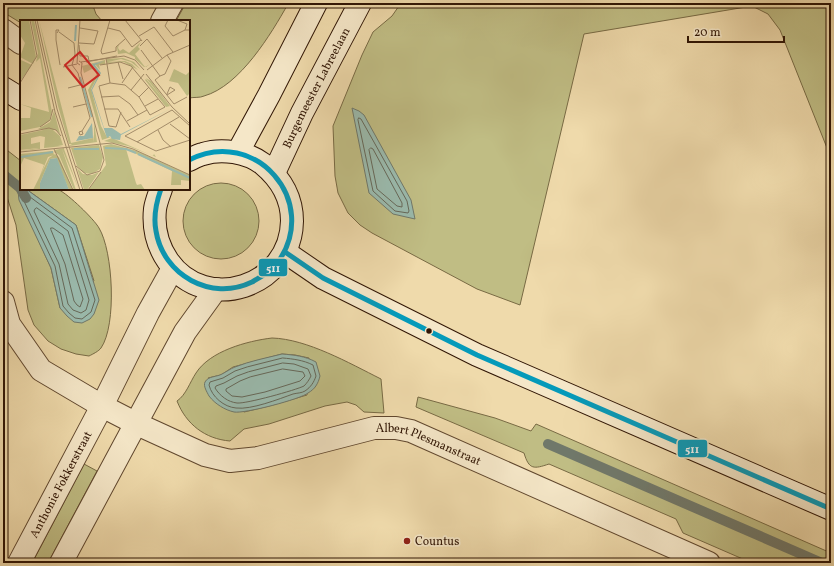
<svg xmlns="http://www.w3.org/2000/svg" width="834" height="566" font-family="Vollkorn,serif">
<rect width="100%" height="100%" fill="#efdaab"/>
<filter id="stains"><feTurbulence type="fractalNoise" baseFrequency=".005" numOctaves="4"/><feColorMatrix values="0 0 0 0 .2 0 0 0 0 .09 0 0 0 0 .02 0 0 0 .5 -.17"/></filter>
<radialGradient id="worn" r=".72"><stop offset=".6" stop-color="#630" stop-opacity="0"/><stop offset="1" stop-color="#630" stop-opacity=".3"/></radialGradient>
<!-- green -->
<g fill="#c0bd84" stroke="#786a44" fill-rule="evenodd">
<path d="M 3,3 L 92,3 L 96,14 L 102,21 L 21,21 L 21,23 L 3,12 Z"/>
<path d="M 186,3 L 288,3 L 288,4 C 271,34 240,86 204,96 C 200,98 194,97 189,98 L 189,21 L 176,21 Z"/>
<path d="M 401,3 L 831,3 L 831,158 L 780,30 L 768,14 L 752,6 L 584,34 L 520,305 L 477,289 L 372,233 L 360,225 L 348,213 L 338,193 L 335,176 L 333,126 L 362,55 L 373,32 L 392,16 Z"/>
<path d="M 3,147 L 21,161 L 21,188 L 20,188 L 36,235 L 51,268 L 60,308 L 94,281 L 76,225 L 26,189 C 33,189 53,187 59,190 C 68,194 94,219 99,228 C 113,251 117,325 101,348 C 99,351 93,354 89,356 L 76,354 L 61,349 L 48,341 L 34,325 L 28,310 L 16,225 L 8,200 L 3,190 Z"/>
<circle cx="221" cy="221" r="38"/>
<path d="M 272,338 C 307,339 349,363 381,379 L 384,413 L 364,412 L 356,405 L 347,402 L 325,406 L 269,424 L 244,429 L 230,441 C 205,439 186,424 177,401 C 186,395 190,382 196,373 C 210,351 247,341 272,338 ZM 282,354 L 295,355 L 309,358 L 307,395 L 269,406 L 244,412 L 208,378 L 221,375 L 233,367 Z"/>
<path d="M 418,397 L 495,418 L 531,431 L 536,424 L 831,553 L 831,563 L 752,563 L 683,533 L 676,519 L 549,464 C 534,469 529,470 524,453 L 416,407 Z"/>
<path d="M 84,464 L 97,471 L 48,563 L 32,563 Z"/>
</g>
<!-- water -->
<g fill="#9abaad" stroke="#70786a">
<path d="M 352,108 L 359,111 L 364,115 L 411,200 L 415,219 L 393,214 L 369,193 Z"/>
<path d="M 20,188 L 26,189 L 76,225 L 99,300 L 94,314 L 90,319 L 82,323 L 74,322 L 67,316 L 60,308 L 51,268 L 19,200 L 18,191 Z"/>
<path d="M 282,354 C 294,355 305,356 316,362 L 320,376 C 318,384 315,389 308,393 C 301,399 244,414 234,412 C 225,410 215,404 209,396 C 207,392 203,386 205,382 C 208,376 217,377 222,374 C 226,372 230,369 235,367 C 250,361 266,358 282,354 Z"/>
</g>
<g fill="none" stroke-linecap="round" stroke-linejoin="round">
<!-- shore -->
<g stroke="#666859" stroke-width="1">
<path d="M 359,118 L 361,119 L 407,201 L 409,211 L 408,213 L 395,211 L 373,191 L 358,120 Z"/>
<path d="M 371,148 L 373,149 L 402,203 L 402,207 L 397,206 L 377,189 L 369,150 Z"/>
<path d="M 24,194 L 26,194 L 72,228 L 95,300 L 91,312 L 82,319 L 75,318 L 69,313 L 63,306 L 55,266 L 23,199 Z"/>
<path d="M 37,208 L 68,231 L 89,300 L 86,310 L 81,313 L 73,310 L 68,304 L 59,264 L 34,211 L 35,209 Z"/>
<path d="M 51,228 L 53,228 L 63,235 L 83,299 L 80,307 L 77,305 L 74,301 L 65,264 L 51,230 Z"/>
<path d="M 283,358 C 293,359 303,360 313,365 L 316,376 C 314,382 311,387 305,391 C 302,393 297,393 293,394 C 279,399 251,410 236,408 C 224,407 212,397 209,385 L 210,382 L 223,378 L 235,371 L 247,367 Z"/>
<path d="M 283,363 L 294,364 L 308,369 L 311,376 C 309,380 307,383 304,386 C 296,390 246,404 237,403 C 228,402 220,396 215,388 L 216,386 L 224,383 L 237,376 L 248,372 Z"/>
<path d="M 283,369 L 303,372 L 305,376 L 300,381 L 265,392 L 242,397 L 232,396 L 226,391 L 226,389 L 240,381 L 250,377 Z"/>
</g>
<!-- stream -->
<g stroke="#70786a" stroke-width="10">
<path d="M 3,174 L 20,188 L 26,198"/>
<path d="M 548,444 L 822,563"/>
</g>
<defs>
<g id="street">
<path d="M 162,21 L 172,3"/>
<path d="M 3,30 L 21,43"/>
<path id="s1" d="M 3,302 L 9,324 L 41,370 L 102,406 L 137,424 L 205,455 L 230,461 L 258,458 L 374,428 L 396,428 L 411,431 L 709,563"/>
<path id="s2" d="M 19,563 L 102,406 L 148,313 L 173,268"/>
<path d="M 61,563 L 185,332 L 216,289"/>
</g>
<g id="secondary">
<path d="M 3,88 L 21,99"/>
<path d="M 238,152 L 269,95 L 316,3"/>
<path id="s3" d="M 274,173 L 302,113 L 360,3"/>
<path d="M 161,189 C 159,195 156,202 155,209 C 153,228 157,245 168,261 C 206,315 291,287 292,221 C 292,198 281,179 263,164 C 247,152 222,148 203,154 C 198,155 193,158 189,160"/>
<path d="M 285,252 L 323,278 L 477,355 L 831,509"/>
</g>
</defs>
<!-- street casing -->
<use href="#street" stroke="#60472e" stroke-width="24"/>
<!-- secondary casing -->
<use href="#secondary" stroke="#311605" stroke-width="24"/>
<!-- street -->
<use href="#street" stroke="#f5e7c8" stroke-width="22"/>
<!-- secondary -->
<use href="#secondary" stroke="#f5e7c8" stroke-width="22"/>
<defs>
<g id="bus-1">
<path d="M 161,189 C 156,203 153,216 156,231 C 163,275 211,302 252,282 C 261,277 272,271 278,262 C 321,201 255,126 189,160"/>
<path d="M 285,252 L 323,278 L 477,355 L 831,509"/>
</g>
</defs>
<!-- bus-1 casing -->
<use href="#bus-1" stroke="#f5e7c8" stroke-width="8"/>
<!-- bus-1 -->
<use href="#bus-1" stroke="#059aba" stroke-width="5"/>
</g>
<!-- markers -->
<circle fill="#311605" stroke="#f5e7c8" stroke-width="1.5" cx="429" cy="331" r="3.5"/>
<circle fill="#8f2418" stroke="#f5e7c8" stroke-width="1.5" cx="407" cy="541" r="4"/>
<g text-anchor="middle" stroke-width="3.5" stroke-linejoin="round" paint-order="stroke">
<!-- street labels -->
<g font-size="12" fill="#311605" stroke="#f5e7c8">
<text dy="4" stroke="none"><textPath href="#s3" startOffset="95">Burgemeester Labreelaan</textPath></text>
<text dy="4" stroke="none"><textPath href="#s1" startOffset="495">Albert Plesmanstraat</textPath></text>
<text dy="4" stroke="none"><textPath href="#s2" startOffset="89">Anthonie Fokkerstraat</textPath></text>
</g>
<!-- poi labels -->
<g font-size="12" fill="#311605" stroke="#f5e7c8" text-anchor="start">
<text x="415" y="545">Countus</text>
</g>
</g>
<!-- overview -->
<g transform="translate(20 20)">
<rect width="170" height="170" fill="#efdaab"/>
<path d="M 0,0 L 9,0 L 16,37 L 13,44 L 0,37 L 5,23 L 0,15 ZM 11,0 L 14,0 L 32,92 L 29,101 L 20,107 L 0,111 L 0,98 L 10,98 L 11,88 L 0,84 L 29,92 L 20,38 L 16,42 L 18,33 ZM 19,0 L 51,123 L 73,118 L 71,99 L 74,122 L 74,102 L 77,122 L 49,126 L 52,124 L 49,124 L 38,86 ZM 121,22 L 118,27 L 120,29 L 115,34 L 125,47 L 130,44 L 126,47 L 124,47 L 115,39 L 115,37 L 106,33 L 98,34 L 97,27 L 99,24 L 98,28 L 100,31 L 103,29 L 109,33 ZM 103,38 L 114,42 L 120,49 L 111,42 L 101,39 L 88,42 L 105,41 L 112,44 L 118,50 L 104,42 L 87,43 L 87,39 ZM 1,40 L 12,45 L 1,60 L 0,43 ZM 85,40 L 85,44 L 79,45 L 80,50 L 75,44 L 84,41 L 72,44 L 79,54 L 71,69 L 81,106 L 87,117 L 91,117 L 82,120 L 68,70 L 77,53 L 72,49 L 64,53 L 62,46 ZM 154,49 L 166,55 L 170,51 L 170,73 L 167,76 L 158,63 L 149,61 ZM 126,58 L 131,61 L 150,86 L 146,87 L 125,60 L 126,59 L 148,85 ZM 34,91 L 40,114 L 36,110 L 18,109 L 30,102 ZM 28,109 L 33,110 L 40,116 L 43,125 L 38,126 L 43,126 L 24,128 L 25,117 L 20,116 L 11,118 L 11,124 L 20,122 L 20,129 L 0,131 L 19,128 L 0,130 L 0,115 ZM 92,118 L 133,136 L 134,134 L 136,137 L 108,126 L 84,121 ZM 91,124 L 117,131 L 170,155 L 170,161 L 161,160 L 161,165 L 151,165 L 152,151 L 106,129 L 116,163 L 117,165 L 121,164 L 125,170 L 68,170 L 86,145 L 83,126 ZM 79,125 L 83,137 L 80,149 L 72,154 L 64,153 L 57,146 L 51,128 ZM 44,128 L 44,129 L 59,170 L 42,129 L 56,170 L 54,170 L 39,135 L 34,132 L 35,130 ZM 33,131 L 34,135 L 28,137 L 18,161 L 24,145 L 22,144 L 4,138 L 0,147 L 0,134 ZM 35,134 L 39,137 L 53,170 L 49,170 L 36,138 L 30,139 L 20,163 L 20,170 L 13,170 L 29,138 ZM 57,148 L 63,154 L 72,155 L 79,152 L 67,170 L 64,170 Z" fill="#c0bd84"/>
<path d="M 84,41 L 75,45 L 81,53 L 72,70 L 84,108 L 92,108 L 101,114 L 150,89 L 101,115 L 100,120 L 92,119 L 90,116 L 87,118 L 71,70 L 79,54 L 72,44 ZM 72,103 L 73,118 L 56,121 L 59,116 L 64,116 ZM 37,138 L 49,170 L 20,170 L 20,163 L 30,139 Z" fill="#9abaad"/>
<path fill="none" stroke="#9abaad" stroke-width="2" d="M 55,21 L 56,5M 60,57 L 72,97M 85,128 L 106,129 L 116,133M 54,129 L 79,129M 118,134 L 170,158M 1,137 L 33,132"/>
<path fill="none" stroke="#a38c69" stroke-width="1" d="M 15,0 L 35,92 L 60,170M 17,0 L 37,89 L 63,170M 90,0 L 81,31 L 82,34 L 96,31M 105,0 L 122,21M 148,0 L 145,6 L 153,16 L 165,10M 157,0 L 167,4 L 165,10 L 170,10M 88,8 L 100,11M 100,11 L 112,27 L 121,20M 39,12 L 54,23 L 55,34 L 52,45M 37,13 L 39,10 L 36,10 L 36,20 L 40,45M 119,16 L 134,7 L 153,32M 59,23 L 74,24 L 78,11 L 60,8M 59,25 L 60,36 L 68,36 L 69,41M 120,26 L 127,19 L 142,38M 121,30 L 140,56 L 145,54 L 151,41 L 147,35M 96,31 L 96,27 L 105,19M 86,38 L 90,63M 59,41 L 62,43 L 61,53 L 80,123M 61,42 L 104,36 L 115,40 L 124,50M 66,42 L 97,36M 98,42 L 103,59M 52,45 L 58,53 L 70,98 L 62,111M 60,45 L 57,43 L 60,0M 80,45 L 100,42 L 111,46 L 145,87 L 130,95 L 119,77 L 105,65 L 90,63 L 79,66 L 89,106 L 96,107 L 101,92M 43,47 L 57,44M 127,50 L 147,35 L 170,25M 126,54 L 152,87 L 170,104M 140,56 L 135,60 L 154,84 L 167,77M 0,63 L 17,36 L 10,0M 102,63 L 113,47M 48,68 L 60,65M 111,70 L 124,54M 147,74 L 150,67 L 155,70 L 147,75M 81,77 L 99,76 L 110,84 L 118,95M 119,77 L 129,67M 125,86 L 138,79M 53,87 L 66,84M 84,89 L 98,89 L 110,107M 107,101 L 127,90M 150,104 L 170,119M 20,107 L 30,100 L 33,89M 138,110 L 143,120 L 151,127M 62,111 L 63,114 L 60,115 L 59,112 ZM 0,114 L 29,108 L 36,110 L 41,116M 105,116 L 152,90 L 170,106M 105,116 L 136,131 L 170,120M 117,122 L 159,97M 34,129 L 53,170M 0,132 L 92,123 L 113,129 L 170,155M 56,146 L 67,155 L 80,151 L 84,140 L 80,123M 68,170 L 81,152"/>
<path fill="#d62828" fill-opacity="0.15" stroke="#d62828" stroke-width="2" d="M 60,32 L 79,55 L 63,67 L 45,45 Z"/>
<rect width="170" height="170" fill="none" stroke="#311605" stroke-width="2"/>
</g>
<g stroke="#f5e7c8" stroke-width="1.5">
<rect x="258" y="258" width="30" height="19" rx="4" fill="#059aba"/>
<rect x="677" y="439" width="31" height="19" rx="4" fill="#059aba"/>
</g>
<g font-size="11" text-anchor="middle" font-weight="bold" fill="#fff">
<text x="273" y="272">511</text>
<text x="692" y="453">511</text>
</g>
<!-- margin -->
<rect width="834" height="566" fill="none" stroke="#efdaab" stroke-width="16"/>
<rect x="4" y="4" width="826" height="558" fill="none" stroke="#311605" stroke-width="2"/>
<rect x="8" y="8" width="818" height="550" fill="none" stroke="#311605"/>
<!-- scale -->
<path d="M688 36v6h96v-6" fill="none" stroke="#311605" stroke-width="2"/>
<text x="694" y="36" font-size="12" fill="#311605" stroke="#f5e7c8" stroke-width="3" paint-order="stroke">20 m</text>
<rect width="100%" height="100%" filter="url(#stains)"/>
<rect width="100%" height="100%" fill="url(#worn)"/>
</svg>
